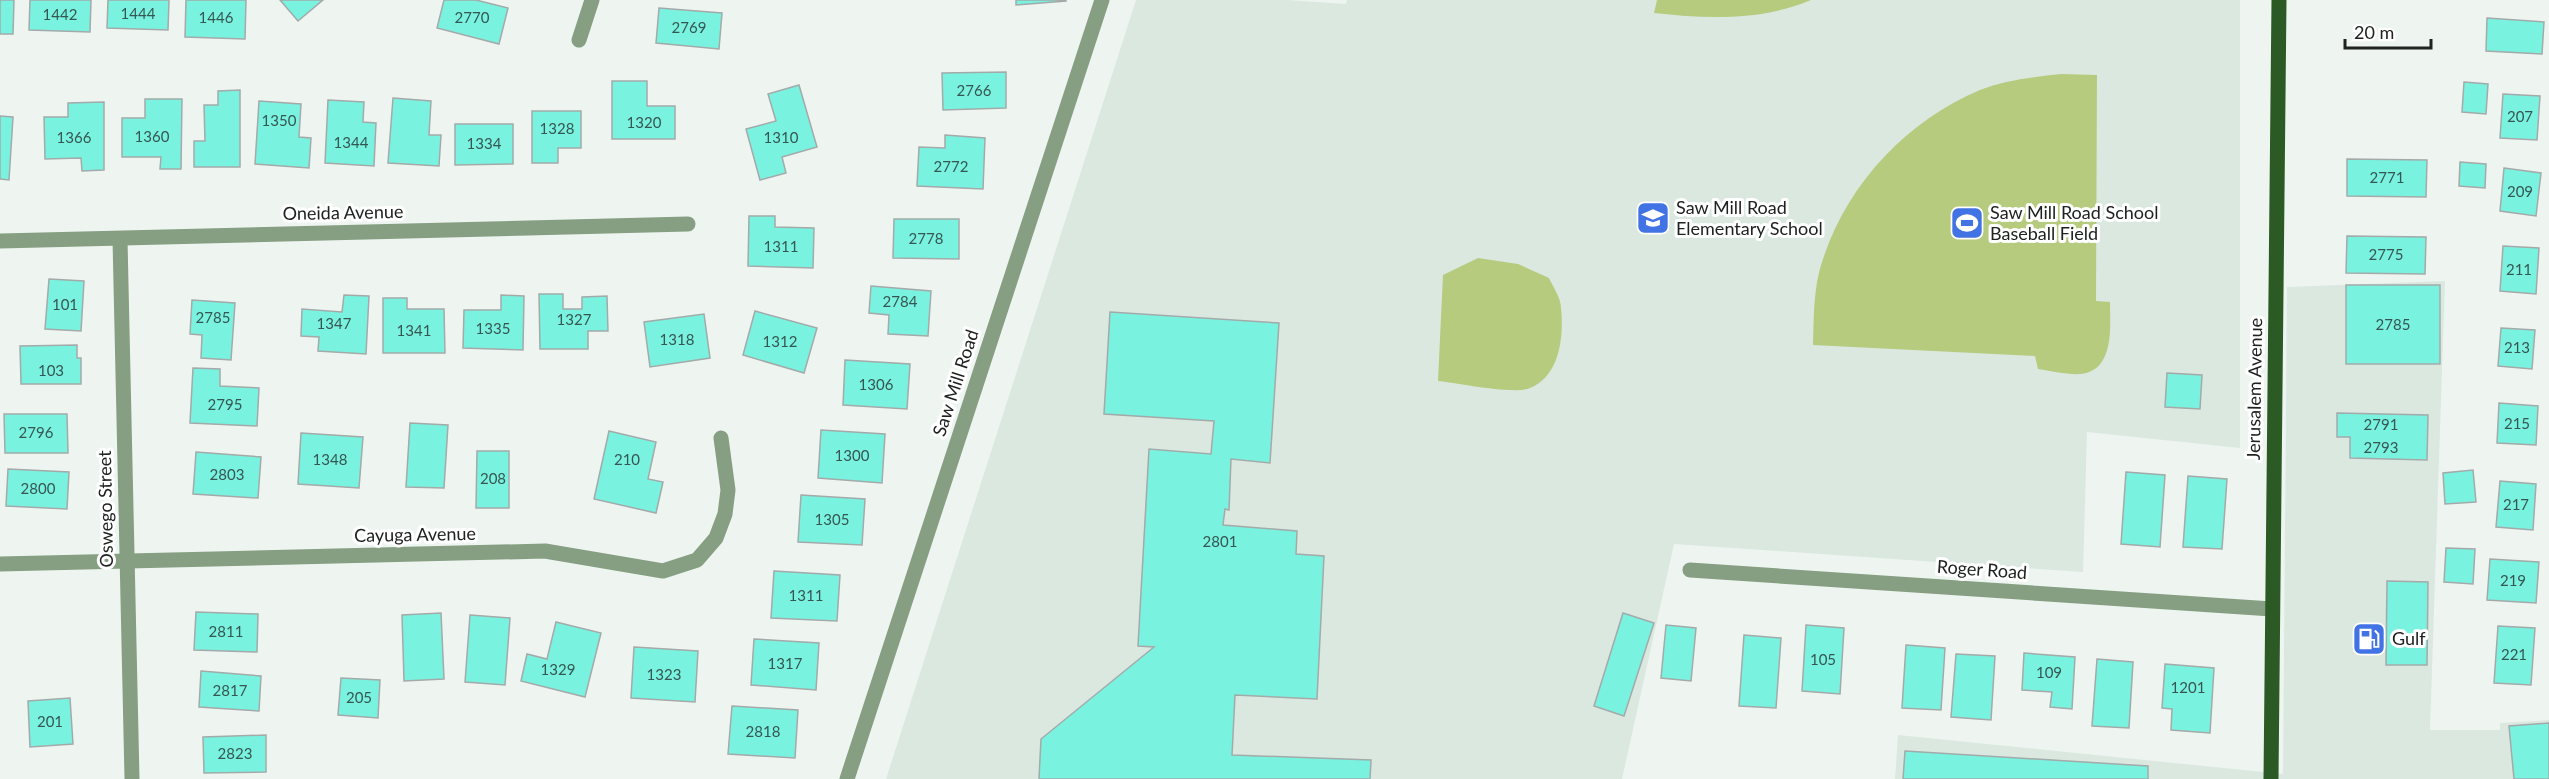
<svg xmlns="http://www.w3.org/2000/svg" width="2549" height="779" font-family="Lato,sans-serif">
<rect width="100%" height="100%" fill="#eef5f1"/>
<!-- built -->
<g fill="#dae8e0">
<path d="M 1136,0 L 1287,0 L 1346,4 L 1347,0 L 2240,0 L 2240,448 L 2087,432 L 2083,572 L 1674,544 L 1622,779 L 886,779 Z"/>
<path d="M 2445,281 L 2430,730 L 2500,730 L 2500,723 L 2549,720 L 2549,779 L 1895,779 L 1898,735 L 2283,774 L 2287,287 Z"/>
</g>
<!-- green -->
<g fill="#b7cb7e">
<path d="M 1657,0 L 1811,0 C 1761,21 1707,19 1654,13 Z"/>
<path d="M 2061,74 L 2097,75 L 2096,301 L 2110,302 C 2110,326 2115,370 2081,374 C 2068,375 2051,371 2038,369 L 2035,356 L 1813,345 C 1814,317 1813,287 1823,259 C 1848,183 1907,121 1980,90 C 2005,80 2034,77 2061,74 Z"/>
<path d="M 1478,258 L 1518,264 L 1549,278 C 1553,287 1561,298 1561,308 C 1564,336 1560,376 1530,388 C 1514,395 1458,383 1438,381 L 1443,275 Z"/>
</g>
<!-- building -->
<g fill="#79f3e0" stroke="#a3aaa9" stroke-width="1.5">
<path d="M 0,0 L 14,0 L 13,34 L 0,34 Z"/>
<path d="M 30,0 L 91,0 L 90,32 L 29,30 Z"/>
<path d="M 108,0 L 169,0 L 168,30 L 107,28 Z"/>
<path d="M 186,0 L 246,0 L 245,39 L 185,37 Z"/>
<path d="M 280,0 L 323,0 L 298,21 Z"/>
<path d="M 444,0 L 476,0 L 508,8 L 499,44 L 437,28 Z"/>
<path d="M 1016,0 L 1066,0 L 1066,1 L 1016,5 Z"/>
<path d="M 659,8 L 722,13 L 719,49 L 656,43 Z"/>
<path d="M 2487,18 L 2544,22 L 2542,54 L 2486,51 Z"/>
<path d="M 1006,72 L 1006,108 L 943,110 L 942,73 Z"/>
<path d="M 612,81 L 647,81 L 647,106 L 675,106 L 675,139 L 612,139 Z"/>
<path d="M 2464,82 L 2488,84 L 2486,114 L 2462,112 Z"/>
<path d="M 799,85 L 817,147 L 782,157 L 786,173 L 760,180 L 746,129 L 776,121 L 768,94 Z"/>
<path d="M 240,90 L 240,167 L 194,167 L 194,141 L 205,141 L 204,105 L 218,105 L 218,91 Z"/>
<path d="M 2503,94 L 2540,96 L 2537,140 L 2500,138 Z"/>
<path d="M 393,98 L 431,101 L 429,135 L 441,135 L 439,166 L 388,163 Z"/>
<path d="M 145,99 L 182,99 L 181,169 L 160,169 L 161,157 L 122,157 L 122,118 L 145,118 Z"/>
<path d="M 328,100 L 364,102 L 363,122 L 376,123 L 374,166 L 325,163 Z"/>
<path d="M 259,101 L 301,104 L 299,137 L 311,138 L 309,168 L 255,164 Z"/>
<path d="M 104,102 L 104,170 L 82,171 L 81,158 L 45,159 L 44,117 L 68,117 L 68,103 Z"/>
<path d="M 532,111 L 581,111 L 581,148 L 558,148 L 558,163 L 532,163 Z"/>
<path d="M 0,116 L 13,117 L 9,180 L 0,179 Z"/>
<path d="M 455,124 L 513,124 L 513,164 L 455,165 Z"/>
<path d="M 945,135 L 985,138 L 983,189 L 917,186 L 919,147 L 945,148 Z"/>
<path d="M 2347,159 L 2427,160 L 2426,197 L 2347,196 Z"/>
<path d="M 2460,162 L 2486,164 L 2485,188 L 2459,186 Z"/>
<path d="M 2504,168 L 2541,173 L 2536,216 L 2500,211 Z"/>
<path d="M 749,216 L 775,216 L 775,227 L 814,228 L 813,268 L 748,266 Z"/>
<path d="M 894,219 L 959,219 L 959,259 L 893,258 Z"/>
<path d="M 2347,236 L 2426,237 L 2425,274 L 2346,273 Z"/>
<path d="M 2503,246 L 2539,248 L 2536,294 L 2500,291 Z"/>
<path d="M 49,279 L 84,281 L 81,331 L 45,329 Z"/>
<rect x="2346" y="285" width="94" height="79"/>
<path d="M 871,286 L 931,291 L 928,336 L 888,334 L 889,315 L 869,313 Z"/>
<path d="M 539,294 L 563,294 L 563,309 L 582,309 L 582,297 L 607,296 L 608,331 L 588,331 L 588,349 L 540,349 Z"/>
<path d="M 344,295 L 369,296 L 366,354 L 318,351 L 319,337 L 301,336 L 302,309 L 342,312 Z"/>
<path d="M 501,295 L 524,296 L 523,350 L 463,348 L 464,310 L 501,310 Z"/>
<path d="M 383,298 L 407,298 L 407,309 L 444,309 L 445,353 L 383,353 Z"/>
<path d="M 192,300 L 235,303 L 231,360 L 201,358 L 202,335 L 190,334 Z"/>
<path d="M 755,311 L 817,328 L 804,373 L 743,355 Z"/>
<path d="M 1110,312 L 1279,323 L 1270,463 L 1231,459 L 1229,510 L 1225,509 L 1223,525 L 1297,531 L 1296,554 L 1324,556 L 1317,699 L 1235,695 L 1232,755 L 1371,760 L 1370,779 L 1039,779 L 1041,739 L 1154,647 L 1138,646 L 1149,449 L 1211,454 L 1214,421 L 1104,414 Z"/>
<path d="M 704,314 L 710,358 L 650,367 L 644,322 Z"/>
<path d="M 2501,328 L 2535,330 L 2532,369 L 2498,366 Z"/>
<path d="M 77,345 L 77,358 L 81,358 L 81,384 L 21,384 L 20,346 Z"/>
<path d="M 845,360 L 910,364 L 907,409 L 843,405 Z"/>
<path d="M 193,368 L 220,369 L 220,386 L 259,388 L 257,426 L 190,423 Z"/>
<path d="M 2167,373 L 2202,375 L 2200,409 L 2165,407 Z"/>
<path d="M 2499,403 L 2538,406 L 2536,445 L 2497,443 Z"/>
<path d="M 2337,413 L 2428,415 L 2427,460 L 2350,458 L 2350,437 L 2337,437 Z"/>
<path d="M 4,414 L 67,414 L 68,453 L 5,453 Z"/>
<path d="M 410,423 L 448,425 L 444,488 L 406,487 Z"/>
<path d="M 821,430 L 885,434 L 882,483 L 818,478 Z"/>
<path d="M 609,431 L 656,442 L 648,479 L 663,482 L 656,513 L 594,499 Z"/>
<path d="M 301,433 L 363,437 L 359,488 L 298,484 Z"/>
<path d="M 477,451 L 509,451 L 509,508 L 476,508 Z"/>
<path d="M 196,452 L 261,457 L 258,498 L 193,494 Z"/>
<path d="M 8,469 L 69,472 L 67,509 L 6,506 Z"/>
<path d="M 2473,470 L 2476,502 L 2445,504 L 2443,473 Z"/>
<path d="M 2126,472 L 2165,475 L 2160,547 L 2121,544 Z"/>
<path d="M 2188,476 L 2227,479 L 2222,549 L 2183,547 Z"/>
<path d="M 2500,481 L 2536,484 L 2533,530 L 2496,527 Z"/>
<path d="M 801,495 L 865,499 L 862,545 L 798,542 Z"/>
<path d="M 2446,548 L 2475,549 L 2473,584 L 2444,582 Z"/>
<path d="M 2490,559 L 2539,562 L 2536,603 L 2487,600 Z"/>
<path d="M 774,571 L 840,575 L 837,621 L 771,618 Z"/>
<path d="M 2387,581 L 2428,582 L 2427,665 L 2386,665 Z"/>
<path d="M 196,612 L 258,614 L 257,652 L 194,650 Z"/>
<path d="M 441,613 L 444,679 L 404,681 L 402,615 Z"/>
<path d="M 1623,613 L 1654,623 L 1624,716 L 1594,706 Z"/>
<path d="M 470,615 L 510,618 L 505,685 L 465,682 Z"/>
<path d="M 556,622 L 601,633 L 585,697 L 521,681 L 527,654 L 547,659 Z"/>
<path d="M 1666,625 L 1696,628 L 1691,681 L 1661,678 Z"/>
<path d="M 1806,625 L 1844,628 L 1840,694 L 1802,691 Z"/>
<path d="M 2498,626 L 2535,628 L 2531,685 L 2494,683 Z"/>
<path d="M 1744,635 L 1781,638 L 1776,708 L 1739,706 Z"/>
<path d="M 754,639 L 819,643 L 816,690 L 751,685 Z"/>
<path d="M 1906,645 L 1945,648 L 1941,710 L 1902,708 Z"/>
<path d="M 634,647 L 698,651 L 695,702 L 631,698 Z"/>
<path d="M 2024,653 L 2075,657 L 2072,709 L 2050,707 L 2052,692 L 2022,690 Z"/>
<path d="M 1956,654 L 1995,656 L 1991,720 L 1951,717 Z"/>
<path d="M 2097,659 L 2133,662 L 2129,728 L 2092,726 Z"/>
<path d="M 2165,664 L 2214,668 L 2210,733 L 2171,730 L 2172,709 L 2162,708 Z"/>
<path d="M 201,671 L 261,676 L 259,711 L 199,707 Z"/>
<path d="M 341,678 L 380,680 L 378,718 L 338,715 Z"/>
<path d="M 70,698 L 73,744 L 30,747 L 28,701 Z"/>
<path d="M 732,706 L 798,710 L 795,758 L 728,754 Z"/>
<path d="M 2549,723 L 2549,779 L 2514,779 L 2509,726 Z"/>
<path d="M 266,735 L 266,772 L 204,773 L 203,737 Z"/>
<path d="M 1905,751 L 2148,766 L 2148,779 L 1903,779 Z"/>
</g>
<g fill="none" stroke-linecap="round" stroke-linejoin="round">
<!-- minor -->
<g stroke="#869f82" stroke-width="15">
<path d="M 579,40 L 592,0"/>
<path d="M 120,239 L 132,779"/>
<path d="M 0,241 L 688,224"/>
<path d="M 0,564 L 545,551 L 663,571 L 697,560 L 716,538 L 725,514 L 728,490 L 721,438"/>
<path d="M 1690,570 L 2272,609"/>
<path d="M 847,779 L 1102,0"/>
</g>
<!-- primary -->
<path stroke="#2c5a25" stroke-width="15" d="M 2271,779 L 2279,0"/>
</g>
<!-- icons -->
<defs>
<symbol id="school-square" viewBox="-11 -11 22 22"><rect x="-9" y="-9" width="18" height="18" rx="4" fill="#4273e4" stroke="#fff"/><path d="M0-5L7-2L0 1L-7-2ZM-4 1L0 2.5L4 1V4Q0 6-4 4Z" fill="#fff"/></symbol>
<symbol id="stadium-square" viewBox="-11 -11 22 22"><rect x="-9" y="-9" width="18" height="18" rx="4" fill="#4273e4" stroke="#fff"/><path d="M0-5a6.5 5 0 1 0 0 10a6.5 5 0 1 0 0-10ZM-3.5-1.8h7v3.6h-7Z" fill="#fff"/></symbol>
<symbol id="fuel-square" viewBox="-11 -11 22 22"><rect x="-9" y="-9" width="18" height="18" rx="4" fill="#4273e4" stroke="#fff"/><path d="M-5.5-6h7V0h2V4h1.3V-2.5L3-4.5l.8-.8L6-3V5H2.5V1h-1V6h-7ZM-4.2-4.7v3.2H.2V-4.7Z" fill="#fff"/></symbol>
</defs>
<g fill-rule="evenodd">
<use href="#school-square" x="1634" y="199" width="38" height="38"/>
<use href="#stadium-square" x="1948" y="204" width="38" height="38"/>
<use href="#fuel-square" x="2350" y="620" width="38" height="38"/>
</g>
<g text-anchor="middle" stroke-width="6" stroke-linejoin="round" paint-order="stroke">
<!-- number labels -->
<g font-size="15" fill="#365651">
<text x="138" y="19">1444</text>
<text x="60" y="20">1442</text>
<text x="216" y="23">1446</text>
<text x="472" y="23">2770</text>
<text x="689" y="33">2769</text>
<text x="974" y="96">2766</text>
<text x="2520" y="122">207</text>
<text x="279" y="126">1350</text>
<text x="644" y="128">1320</text>
<text x="557" y="134">1328</text>
<text x="152" y="142">1360</text>
<text x="74" y="143">1366</text>
<text x="781" y="143">1310</text>
<text x="351" y="148">1344</text>
<text x="484" y="149">1334</text>
<text x="951" y="172">2772</text>
<text x="2387" y="183">2771</text>
<text x="2520" y="197">209</text>
<text x="926" y="244">2778</text>
<text x="781" y="252">1311</text>
<text x="2386" y="260">2775</text>
<text x="2519" y="275">211</text>
<text x="900" y="307">2784</text>
<text x="65" y="310">101</text>
<text x="213" y="323">2785</text>
<text x="574" y="325">1327</text>
<text x="334" y="329">1347</text>
<text x="2393" y="330">2785</text>
<text x="493" y="334">1335</text>
<text x="414" y="336">1341</text>
<text x="677" y="345">1318</text>
<text x="780" y="347">1312</text>
<text x="2517" y="353">213</text>
<text x="51" y="376">103</text>
<text x="876" y="390">1306</text>
<text x="225" y="410">2795</text>
<text x="2517" y="429">215</text>
<text x="2381" y="430">2791</text>
<text x="36" y="438">2796</text>
<text x="2381" y="453">2793</text>
<text x="852" y="461">1300</text>
<text x="330" y="465">1348</text>
<text x="627" y="465">210</text>
<text x="227" y="480">2803</text>
<text x="493" y="484">208</text>
<text x="38" y="494">2800</text>
<text x="2516" y="510">217</text>
<text x="832" y="525">1305</text>
<text x="1220" y="547">2801</text>
<text x="2513" y="586">219</text>
<text x="806" y="601">1311</text>
<text x="226" y="637">2811</text>
<text x="2514" y="660">221</text>
<text x="1823" y="665">105</text>
<text x="785" y="669">1317</text>
<text x="558" y="675">1329</text>
<text x="2049" y="678">109</text>
<text x="664" y="680">1323</text>
<text x="2188" y="693">1201</text>
<text x="230" y="696">2817</text>
<text x="359" y="703">205</text>
<text x="50" y="727">201</text>
<text x="763" y="737">2818</text>
<text x="235" y="759">2823</text>
</g>
<!-- poi labels -->
<g font-size="18" fill="#202221" stroke="#fff" text-anchor="start">
<text x="1676" y="214">Saw Mill Road<tspan x="1676" dy="21">Elementary School</tspan></text>
<text x="1990" y="219">Saw Mill Road School<tspan x="1990" dy="21">Baseball Field</tspan></text>
<text x="2392" y="645">Gulf</text>
</g>
<!-- street labels -->
<g font-size="18" fill="#202221" stroke="#fff">
<text transform="translate(343 213) rotate(-1)" y="6">Oneida Avenue</text>
<text transform="translate(956 383) rotate(-72)" y="6">Saw Mill Road</text>
<text transform="translate(2255 389) rotate(-89)" y="6">Jerusalem Avenue</text>
<text transform="translate(106 509) rotate(-91)" y="6">Oswego Street</text>
<text transform="translate(415 535) rotate(-1)" y="6">Cayuga Avenue</text>
<text transform="translate(1982 570) rotate(4)" y="6">Roger Road</text>
</g>
</g>
<!-- scale -->
<path d="M2345 39v9h86v-9" fill="none" stroke="#202221" stroke-width="3"/>
<text x="2354" y="39" font-size="18" fill="#202221" stroke="#ffffff" stroke-width="4.5" paint-order="stroke">20 m</text>
</svg>
